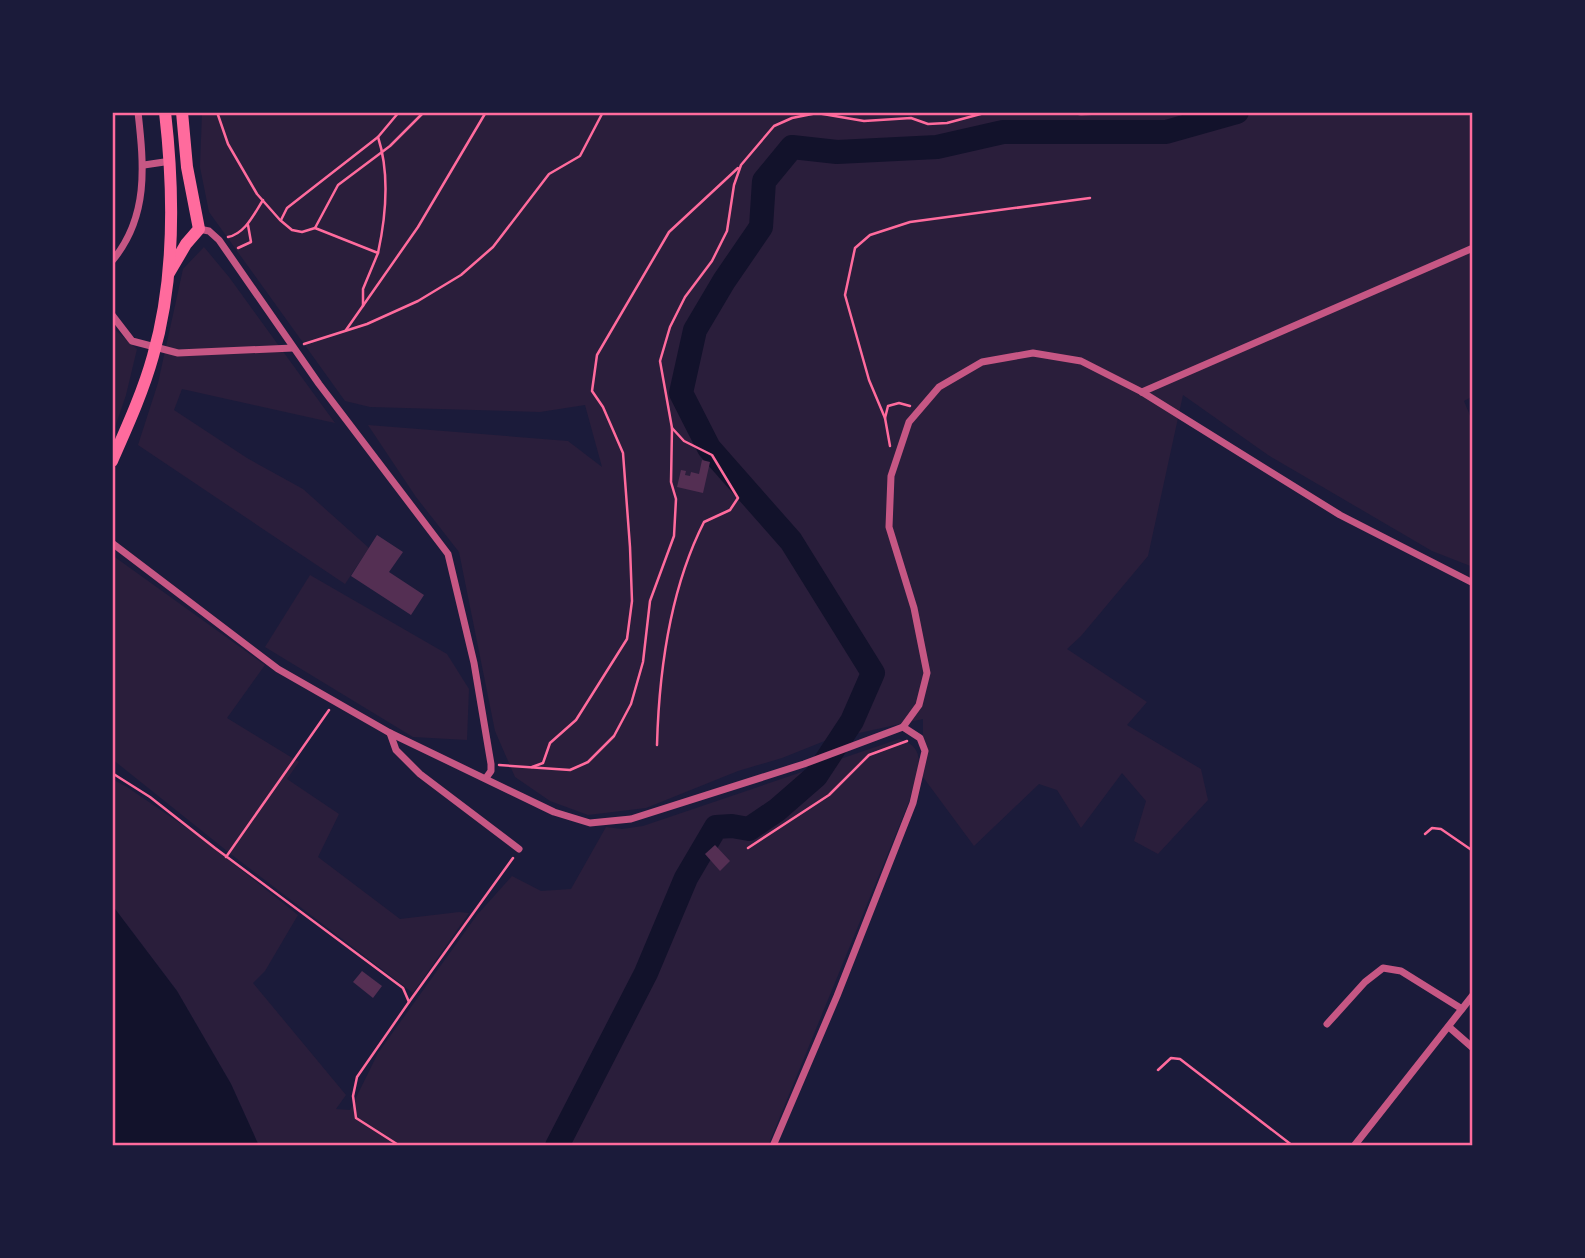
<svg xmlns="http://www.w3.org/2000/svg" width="1585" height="1258" font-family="'Golos Text',sans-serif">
<rect width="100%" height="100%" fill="#1b1b3a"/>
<!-- green -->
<g fill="#2a1e3b">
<path d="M 202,112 L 1473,112 L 1473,396 L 1464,401 L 1473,423 L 1473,567 L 1432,551 L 1268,455 L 1183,395 L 1148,556 L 1081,636 L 1067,649 L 1147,702 L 1127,725 L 1201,769 L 1208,800 L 1158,854 L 1134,841 L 1146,801 L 1122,773 L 1081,828 L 1057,790 L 1039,784 L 974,846 L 923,777 L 923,719 L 827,740 L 782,758 L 738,771 L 646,808 L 588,815 L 550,801 L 515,777 L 495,731 L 459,552 L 416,497 L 368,425 L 568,441 L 602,467 L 585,405 L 540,412 L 370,407 L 345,401 L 209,212 L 200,167 Z"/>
<path d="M 204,247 L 229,277 L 335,423 L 182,389 L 174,410 L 247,458 L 303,489 L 369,548 L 345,584 L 138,445 L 158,383 L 183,269 Z"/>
<path d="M 112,327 L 137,349 L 126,395 L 112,436 Z"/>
<path d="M 112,555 L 265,665 L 227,718 L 299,762 L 287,779 L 339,814 L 318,857 L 400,919 L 459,912 L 469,913 L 413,993 L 232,855 L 112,759 Z"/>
<path d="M 310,575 L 447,654 L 469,689 L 467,740 L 413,737 L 265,647 Z"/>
<path d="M 899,739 C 932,748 915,776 909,802 L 768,1146 L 259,1146 L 231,1084 L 177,991 L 112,905 L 112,779 L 127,787 L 200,837 L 298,915 L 265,971 L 253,983 L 346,1095 L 336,1109 L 350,1110 L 378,1053 L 477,915 L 512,876 L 541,891 L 571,889 L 606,827 L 622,829 L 643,826 Z"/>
</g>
<!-- water -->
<path fill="#12122b" d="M 112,905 L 177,991 L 231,1084 L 259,1146 L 112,1146 Z"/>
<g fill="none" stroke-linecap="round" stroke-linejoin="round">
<!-- river -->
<path stroke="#12122b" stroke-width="24" d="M 557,1146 L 646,973 L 686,878 L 716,827 L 732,826 L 749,829 L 777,810 L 816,776 L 852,721 L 873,673 L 791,541 L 709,448 L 681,393 L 695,330 L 724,281 L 761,227 L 764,181 L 792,147 L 837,152 L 937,147 L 1003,132 L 1166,132 L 1237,112"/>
</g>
<!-- building -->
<g fill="#542f53">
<path d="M 702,460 L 710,462 L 703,493 L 677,487 L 681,470 L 686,471 L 685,475 L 690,476 L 691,472 L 699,474 Z"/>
<path d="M 377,535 L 403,552 L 389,572 L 424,595 L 411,615 L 351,576 Z"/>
<path d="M 715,845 L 730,861 L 720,871 L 705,854 Z"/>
<path d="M 362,971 L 382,986 L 373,998 L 353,982 Z"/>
</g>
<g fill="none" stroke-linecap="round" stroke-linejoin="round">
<!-- path -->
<g stroke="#ff6b9d" stroke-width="2.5">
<path d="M 217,112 L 228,144 L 257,194 L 280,220 L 292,230 L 302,232 L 315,228 L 378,253 L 363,289 L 363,306"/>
<path d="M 1056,112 L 1081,114 L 1169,112"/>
<path d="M 378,137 C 390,174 386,216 378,253"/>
<path d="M 281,220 L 287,208 L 378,137 L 399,112"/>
<path d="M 315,228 L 338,185 L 390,146 L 424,112"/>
<path d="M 228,237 C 245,234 254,214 263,200"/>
<path d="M 238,248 L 251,242 L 248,225"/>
<path d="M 346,330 L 418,227 L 486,112"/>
<path d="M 304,344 L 367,324 L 418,301 L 461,275 L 493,247 L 549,174 L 580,156 L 603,112"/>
<path d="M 885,418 L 869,380 L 845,295 L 855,248 L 870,235 L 910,222 L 1090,198"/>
<path d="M 890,446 L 885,418 L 888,406 L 899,403 L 910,406"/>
<path d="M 657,745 C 659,671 670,589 704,522 L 730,510 L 738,498 L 712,455 L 684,441 L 672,428"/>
<path d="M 499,765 L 570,770 L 588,762 L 614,736 L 631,704 L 643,662 L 650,601 L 674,536 L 676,499 L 671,482 L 672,428 L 660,361 L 670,327 L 685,297 L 712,261 L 727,231 L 734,185 L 741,165 L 774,126 L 792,118 L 817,113 L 864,121 L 911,118 L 928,124 L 947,123 L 988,112"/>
<path d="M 532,767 L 543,763 L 550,743 L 576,720 L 627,639 L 632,601 L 630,547 L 623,453 L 603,407 L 592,391 L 597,355 L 669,232 L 738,168"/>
<path d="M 112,773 L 150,797 L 215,848 L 403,988 L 409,1002 L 357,1077 L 353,1096 L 356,1118 L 400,1146"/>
<path d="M 1425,834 L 1432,828 L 1441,829 L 1473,851"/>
<path d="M 748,848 L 829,795 L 869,755 L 907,741"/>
<path d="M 226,857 L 329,710"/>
<path d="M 409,1002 L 513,858"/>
<path d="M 1158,1070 L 1171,1058 L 1180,1059 L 1293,1146"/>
</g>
<!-- minor -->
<g stroke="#c65784" stroke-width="7">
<path d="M 144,165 L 171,161"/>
<path d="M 199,229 L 209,231 L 219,240 L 319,384 L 448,554 L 474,663 L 491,764 L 491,771 L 486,778"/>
<path d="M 112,261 C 149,217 144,166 138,112"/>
<path d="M 112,315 L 132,341 L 178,353 L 293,348"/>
<path d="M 1142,392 L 1473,248"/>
<path d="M 112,543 L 278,669 L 390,733 L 554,812 L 590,823 L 631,819 L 804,764 L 903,727 L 919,705 L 927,673 L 914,608 L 889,527 L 891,476 L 909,422 L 939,387 L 982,362 L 1033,353 L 1081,361 L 1142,392 L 1340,515 L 1473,583"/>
<path d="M 390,733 L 396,750 L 420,774 L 519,849"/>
<path d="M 1327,1024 L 1365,982 L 1383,968 L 1401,971 L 1462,1009"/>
<path d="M 1449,1027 L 1473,1048"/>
<path d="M 773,1146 L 837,996 L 913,803 L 925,751 L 920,738 L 903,727"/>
<path d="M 1354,1146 L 1473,995"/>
</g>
<!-- trunk -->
<g stroke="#ff6b9d" stroke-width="12">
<path d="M 169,273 L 186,244 L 199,229 L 187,167 L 182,112"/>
<path d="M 112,461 C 127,427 143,392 153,356 C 175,280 174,190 165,112"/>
</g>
</g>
<!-- border -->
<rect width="1585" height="1258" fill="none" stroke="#1b1b3a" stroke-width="228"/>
<rect x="114" y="114" width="1357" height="1030" fill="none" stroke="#ff6b9d" stroke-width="2.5"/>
</svg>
